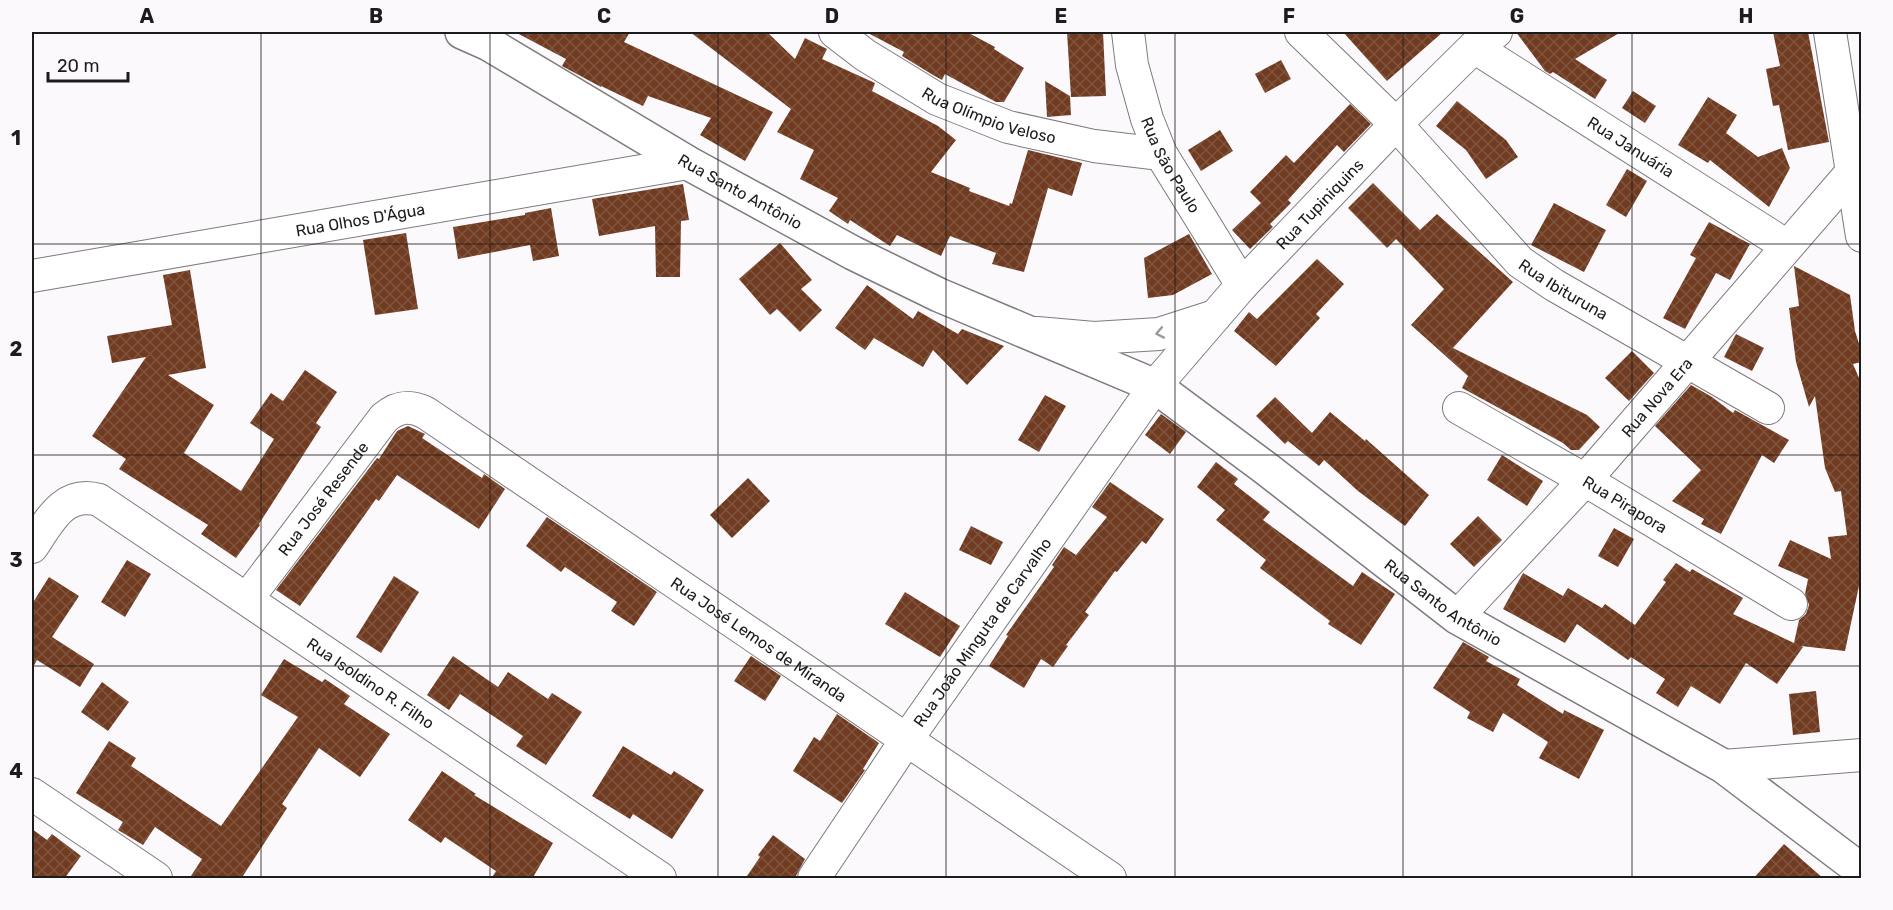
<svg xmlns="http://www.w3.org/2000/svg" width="1893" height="910" font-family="Rubik,sans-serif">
<defs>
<pattern id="building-cross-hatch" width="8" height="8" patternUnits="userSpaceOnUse" patternTransform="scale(1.5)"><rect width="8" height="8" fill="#703b20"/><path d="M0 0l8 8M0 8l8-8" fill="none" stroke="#7f553f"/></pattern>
</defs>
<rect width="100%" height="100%" fill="#fcf9fc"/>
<!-- building -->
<g fill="url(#building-cross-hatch)">
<path d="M 515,32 L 630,32 L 624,42 L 773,112 L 745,161 L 700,135 L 711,118 L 648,96 L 643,106 L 601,86 L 601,87 L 562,66 L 566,59 Z"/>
<path d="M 690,32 L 767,32 L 795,59 L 805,38 L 827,49 L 822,59 L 875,83 L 872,91 L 938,126 L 956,140 L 931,172 L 970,188 L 969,191 L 1009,206 L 1010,203 L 1012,204 L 1028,150 L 1082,163 L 1072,196 L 1048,188 L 1024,272 L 992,264 L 996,253 L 950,236 L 941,256 L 897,235 L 890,246 L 850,220 L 848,224 L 829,211 L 838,198 L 800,179 L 814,150 L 777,132 L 791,109 Z"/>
<path d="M 866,32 L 967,32 L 995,47 L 994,49 L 1024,68 L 1004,102 L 996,102 L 945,74 L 942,80 L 933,75 L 902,56 L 904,52 Z"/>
<path d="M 1067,32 L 1103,32 L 1106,96 L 1071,97 Z"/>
<path d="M 1343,32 L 1443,32 L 1387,81 Z"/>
<path d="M 1516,32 L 1621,32 L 1575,59 L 1607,80 L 1595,99 L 1553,72 L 1550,74 L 1545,71 Z"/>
<path d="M 1773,32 L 1808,32 L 1829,142 L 1788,150 L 1779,105 L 1773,106 L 1766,69 L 1780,66 Z"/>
<path d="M 1281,60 L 1291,79 L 1265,93 L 1255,74 Z"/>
<path d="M 1045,81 L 1070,96 L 1071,115 L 1047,117 Z"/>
<path d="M 1633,91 L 1656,106 L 1645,123 L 1622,108 Z"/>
<path d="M 1708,97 L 1737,115 L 1726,133 L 1758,157 L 1782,148 L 1790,168 L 1769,207 L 1710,160 L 1708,163 L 1678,145 Z"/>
<path d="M 1457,101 L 1506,140 L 1518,157 L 1486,179 L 1466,150 L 1436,126 Z"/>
<path d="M 1350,104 L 1371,124 L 1344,152 L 1337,145 L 1288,200 L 1291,203 L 1270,224 L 1273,227 L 1250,249 L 1232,230 L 1261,203 L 1250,192 L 1286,155 L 1294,163 Z"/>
<path d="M 1220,130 L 1233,151 L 1201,171 L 1188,150 Z"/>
<path d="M 1627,169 L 1647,181 L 1626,217 L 1606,205 Z"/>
<path d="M 1373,183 L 1420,230 L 1437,214 L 1513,282 L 1453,348 L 1587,415 L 1600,427 L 1579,450 L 1571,450 L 1563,443 L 1462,388 L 1468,376 L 1411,325 L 1444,289 L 1396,239 L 1387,248 L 1348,208 Z"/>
<path d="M 683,184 L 689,220 L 681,221 L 680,277 L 656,277 L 655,226 L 599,236 L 592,199 Z"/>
<path d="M 1554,203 L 1606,230 L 1584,272 L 1531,245 Z"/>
<path d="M 551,208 L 559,256 L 533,261 L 530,245 L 458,259 L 453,227 L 525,215 L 525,213 Z"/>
<path d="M 1709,222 L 1750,244 L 1730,280 L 1716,273 L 1685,329 L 1663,318 L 1696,258 L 1690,255 Z"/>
<path d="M 406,233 L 418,309 L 375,315 L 363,240 Z"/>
<path d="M 1189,234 L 1212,274 L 1173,295 L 1148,298 L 1144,258 Z"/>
<path d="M 780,243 L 812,280 L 801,289 L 822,310 L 800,332 L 777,309 L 770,315 L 739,279 Z"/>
<path d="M 1317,259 L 1344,284 L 1316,314 L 1320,318 L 1276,366 L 1234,331 L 1249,312 L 1257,319 Z"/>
<path d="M 1794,266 L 1850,295 L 1855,331 L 1862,353 L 1862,362 L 1853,364 L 1862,385 L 1862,586 L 1859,586 L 1845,651 L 1801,646 L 1803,647 L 1777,684 L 1746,663 L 1720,704 L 1691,686 L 1678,707 L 1656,693 L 1665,679 L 1631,657 L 1628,660 L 1577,624 L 1565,643 L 1503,609 L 1523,573 L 1563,596 L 1568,588 L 1602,608 L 1605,604 L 1635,625 L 1666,582 L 1663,580 L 1676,563 L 1690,572 L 1692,569 L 1743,598 L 1733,614 L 1794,643 L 1799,620 L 1806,614 L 1809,605 L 1805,594 L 1808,579 L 1778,566 L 1790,540 L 1831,559 L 1828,537 L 1847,535 L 1841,491 L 1835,492 L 1825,468 L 1815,396 L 1809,407 L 1796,362 L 1789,308 L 1799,306 Z"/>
<path d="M 190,270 L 206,368 L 168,375 L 214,405 L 184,453 L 241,491 L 274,439 L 250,423 L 271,393 L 283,401 L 305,370 L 337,392 L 316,423 L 321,427 L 259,524 L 260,525 L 236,558 L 201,534 L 208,525 L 119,469 L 126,459 L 92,436 L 146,357 L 112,363 L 107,336 L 172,325 L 163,275 Z"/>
<path d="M 867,285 L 913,319 L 918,311 L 958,334 L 962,329 L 1004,346 L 967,385 L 933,350 L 923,367 L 874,338 L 865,350 L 835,328 Z"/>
<path d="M 1736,334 L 1764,348 L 1752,371 L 1724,357 Z"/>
<path d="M 1632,351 L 1654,373 L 1629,401 L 1605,378 Z"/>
<path d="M 1691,385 L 1712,397 L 1733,413 L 1735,410 L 1789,440 L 1774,463 L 1762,455 L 1721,534 L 1701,524 L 1704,519 L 1672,501 L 1701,470 L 1655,426 Z"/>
<path d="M 1045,395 L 1066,406 L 1039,452 L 1018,440 Z"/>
<path d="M 1275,397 L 1312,433 L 1330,412 L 1365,441 L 1366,439 L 1429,495 L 1405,526 L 1358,491 L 1324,460 L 1319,466 L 1288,441 L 1285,444 L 1256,416 Z"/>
<path d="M 1161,414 L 1186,432 L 1170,454 L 1145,435 Z"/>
<path d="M 408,426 L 425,434 L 422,438 L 482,478 L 484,474 L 505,489 L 479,529 L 397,475 L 379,501 L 376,499 L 300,606 L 276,590 L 377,458 L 379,459 L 397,431 Z"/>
<path d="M 1502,455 L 1543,481 L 1527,506 L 1487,480 Z"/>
<path d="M 1216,462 L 1238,479 L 1234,484 L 1270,512 L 1263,520 L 1353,586 L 1362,572 L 1395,594 L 1361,645 L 1328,624 L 1330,621 L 1260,568 L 1266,560 L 1216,520 L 1225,510 L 1197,487 Z"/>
<path d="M 748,478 L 770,501 L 732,538 L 710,515 Z"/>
<path d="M 1110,482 L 1164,519 L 1146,544 L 1142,541 L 1117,572 L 1115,571 L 1085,612 L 1089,615 L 1066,645 L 1068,646 L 1053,667 L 1041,659 L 1024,688 L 989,666 L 1008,636 L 1006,635 L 1054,567 L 1052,565 L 1064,547 L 1076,555 L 1107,517 L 1092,507 Z"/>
<path d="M 1478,516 L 1502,540 L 1474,567 L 1450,544 Z"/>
<path d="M 547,517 L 657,592 L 634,626 L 611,611 L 617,602 L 565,567 L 561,572 L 526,546 Z"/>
<path d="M 971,526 L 1003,542 L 991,565 L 959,550 Z"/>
<path d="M 1614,528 L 1634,539 L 1618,567 L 1598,556 Z"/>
<path d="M 127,560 L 151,574 L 125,617 L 101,602 Z"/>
<path d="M 394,576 L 419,592 L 381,653 L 356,637 Z"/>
<path d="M 49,577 L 79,596 L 52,637 L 94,664 L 80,687 L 37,660 L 32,669 L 32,604 Z"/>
<path d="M 905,592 L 960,626 L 940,657 L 885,624 Z"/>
<path d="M 1463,642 L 1489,657 L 1486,661 L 1520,679 L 1517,685 L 1563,714 L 1564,710 L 1604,730 L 1579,779 L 1539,758 L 1548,742 L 1503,713 L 1493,732 L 1467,718 L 1470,712 L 1433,688 Z"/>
<path d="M 453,656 L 498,687 L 508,672 L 548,699 L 552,693 L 582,712 L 546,765 L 516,746 L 523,736 L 460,694 L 449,710 L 427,695 Z"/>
<path d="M 751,656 L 781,676 L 765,701 L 734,681 Z"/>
<path d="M 284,659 L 322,682 L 325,679 L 350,696 L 344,704 L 390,734 L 360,777 L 319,748 L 282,804 L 287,808 L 241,879 L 189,879 L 202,859 L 155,827 L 143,845 L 118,830 L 123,822 L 76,793 L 109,741 L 136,758 L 131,766 L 221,826 L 298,717 L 261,695 Z"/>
<path d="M 102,682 L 129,702 L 108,731 L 81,712 Z"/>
<path d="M 1816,691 L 1820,732 L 1793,735 L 1789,694 Z"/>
<path d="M 837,714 L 879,743 L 863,769 L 865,770 L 842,803 L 793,771 L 814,737 L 820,741 Z"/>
<path d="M 623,746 L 671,775 L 674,771 L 704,790 L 672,839 L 633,814 L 630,819 L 592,796 Z"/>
<path d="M 442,771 L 476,794 L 474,795 L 553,843 L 532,879 L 491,879 L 496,871 L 445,837 L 441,843 L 408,820 Z"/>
<path d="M 32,829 L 47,840 L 52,834 L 81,856 L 64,879 L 32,879 Z"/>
<path d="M 773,835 L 805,859 L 797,874 L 794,879 L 745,879 L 760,857 L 758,855 Z"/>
<path d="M 1784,844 L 1824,879 L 1753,879 Z"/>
</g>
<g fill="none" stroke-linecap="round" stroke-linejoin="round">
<defs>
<g id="minor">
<path id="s1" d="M 835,32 L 865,55 L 937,99 L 1008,127 L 1094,146 L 1161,154"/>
<path id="s2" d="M 1128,32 L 1132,65 L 1147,119 L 1161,154 L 1242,285"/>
<path id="s3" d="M 1301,32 L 1396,124 L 1520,262 L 1554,285 L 1768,408"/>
<path d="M 1830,32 L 1862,236"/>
<path id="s4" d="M 1474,47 L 1787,246"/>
<path id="s5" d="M 32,276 L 688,163"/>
<path d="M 1037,333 L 1094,338 L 1159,334 L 1215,316"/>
<path id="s6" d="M 1459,408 L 1585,480 L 1791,604"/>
<path id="s7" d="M 32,547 C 49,522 63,490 99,500 L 660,878"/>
<path id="s8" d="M 247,599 L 384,418 C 398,406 410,405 426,413 L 1110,878"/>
<path id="s9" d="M 1457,617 L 1585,480 L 1852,172"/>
<path d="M 1723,766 L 1862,755"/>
<path d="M 32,794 L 156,878"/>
<path id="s10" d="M 814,878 L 907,739 L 1155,386 L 1242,285 L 1396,124 L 1474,47 L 1496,32"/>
</g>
<g id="tertiary">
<path id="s11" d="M 462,32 L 489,44 L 688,163 L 853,253 L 939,295 L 1155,386 L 1264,467 L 1457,617 L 1723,766 L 1862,871"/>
</g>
</defs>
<!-- minor casing -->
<use href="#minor" stroke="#7d7b7d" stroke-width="34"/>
<!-- tertiary casing -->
<use href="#tertiary" stroke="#7d7b7d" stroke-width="36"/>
<!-- minor -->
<use href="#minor" stroke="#fff" stroke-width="32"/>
<!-- tertiary -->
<use href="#tertiary" stroke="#fff" stroke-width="33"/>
</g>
<!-- one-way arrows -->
<defs><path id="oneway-chevron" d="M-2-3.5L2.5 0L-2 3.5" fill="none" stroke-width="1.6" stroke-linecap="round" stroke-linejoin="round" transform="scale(1.5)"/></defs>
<use stroke="#999" href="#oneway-chevron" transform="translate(1160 333) rotate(169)"/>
<!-- grid -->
<path fill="none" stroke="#1d1c1c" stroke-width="1.5" stroke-opacity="0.55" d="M 261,32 L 261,878M 490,32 L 490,878M 718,32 L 718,878M 946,32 L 946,878M 1175,32 L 1175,878M 1403,32 L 1403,878M 1632,32 L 1632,878M 32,244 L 1862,244M 32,455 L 1862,455M 32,666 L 1862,666"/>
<g text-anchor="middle" stroke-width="6" stroke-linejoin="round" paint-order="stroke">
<!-- street labels -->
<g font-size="16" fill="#1d1c1c" stroke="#fcf9fc">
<text dy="6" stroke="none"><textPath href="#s1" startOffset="177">Rua Olímpio Veloso</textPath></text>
<text dy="6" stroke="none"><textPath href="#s4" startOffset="186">Rua Januária</textPath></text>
<text dy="6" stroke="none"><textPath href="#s2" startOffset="141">Rua São Paulo</textPath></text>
<text dy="6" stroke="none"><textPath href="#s11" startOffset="321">Rua Santo Antônio</textPath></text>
<text dy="6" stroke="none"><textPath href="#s10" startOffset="844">Rua Tupiniquins</textPath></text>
<text dy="6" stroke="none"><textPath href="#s5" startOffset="333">Rua Olhos D'Água</textPath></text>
<text dy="6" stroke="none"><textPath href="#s3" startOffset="369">Rua Ibituruna</textPath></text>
<text dy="6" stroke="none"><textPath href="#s9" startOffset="297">Rua Nova Era</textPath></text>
<text dy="6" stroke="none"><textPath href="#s8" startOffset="126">Rua José Resende</textPath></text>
<text dy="6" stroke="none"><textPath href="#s6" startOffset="192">Rua Pirapora</textPath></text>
<text dy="6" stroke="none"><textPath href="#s11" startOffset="1140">Rua Santo Antônio</textPath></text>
<text dy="6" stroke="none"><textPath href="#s10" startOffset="298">Rua João Minguta de Carvalho</textPath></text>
<text dy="6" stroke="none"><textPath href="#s8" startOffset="675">Rua José Lemos de Miranda</textPath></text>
<text dy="6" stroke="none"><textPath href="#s7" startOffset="417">Rua Isoldino R. Filho</textPath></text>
</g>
</g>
<!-- border -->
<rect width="1893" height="910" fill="none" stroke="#fcf9fc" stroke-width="66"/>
<!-- scale -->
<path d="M48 72v9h80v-9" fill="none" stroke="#1d1c1c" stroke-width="3"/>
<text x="57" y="72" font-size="18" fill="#1d1c1c" stroke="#fcf9fc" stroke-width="4.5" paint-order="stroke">20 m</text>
<rect x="33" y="33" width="1827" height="844" fill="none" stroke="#1d1c1c" stroke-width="2"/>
<g font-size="20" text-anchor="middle" font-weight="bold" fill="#1d1c1c">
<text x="147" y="23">A</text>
<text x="376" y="23">B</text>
<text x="604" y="23">C</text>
<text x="832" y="23">D</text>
<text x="1061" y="23">E</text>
<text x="1289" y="23">F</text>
<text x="1517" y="23">G</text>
<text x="1746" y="23">H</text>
<text x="16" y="145">1</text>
<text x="16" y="356">2</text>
<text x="16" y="567">3</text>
<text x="16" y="778">4</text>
</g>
</svg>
